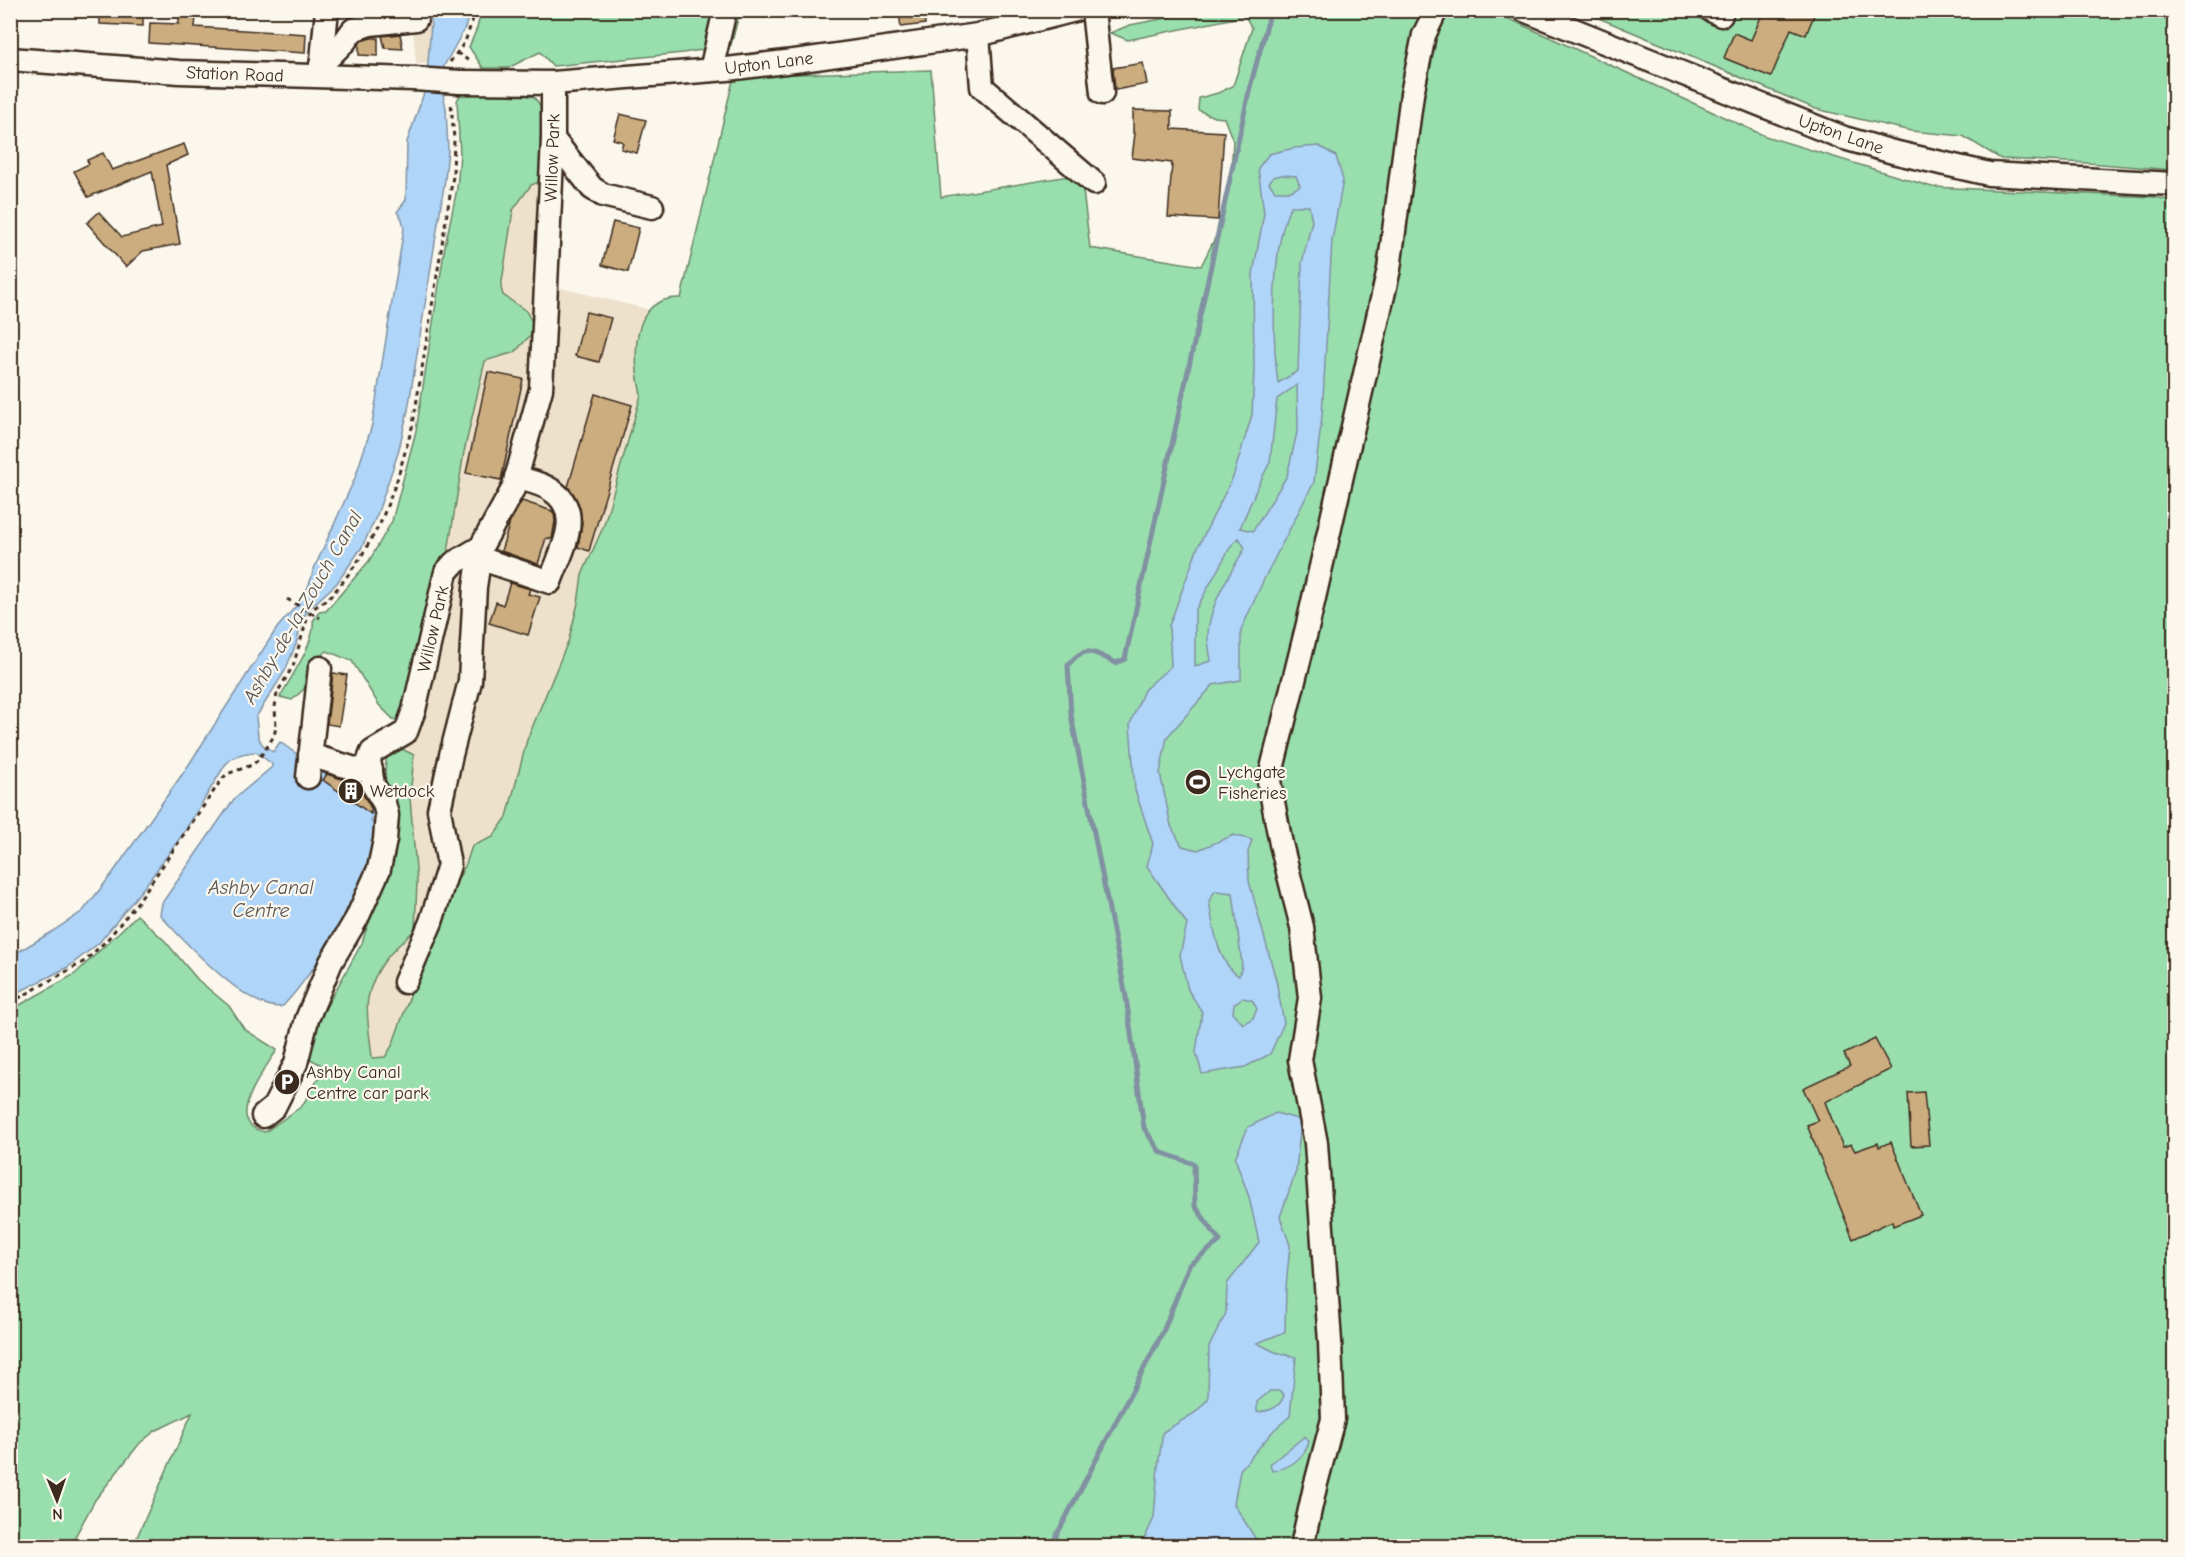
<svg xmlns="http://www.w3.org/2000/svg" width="2185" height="1557" font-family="'Comic Neue',sans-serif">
<rect width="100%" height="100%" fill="#fbf7ec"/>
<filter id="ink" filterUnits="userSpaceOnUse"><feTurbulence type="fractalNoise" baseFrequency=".0167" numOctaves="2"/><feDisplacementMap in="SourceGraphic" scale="12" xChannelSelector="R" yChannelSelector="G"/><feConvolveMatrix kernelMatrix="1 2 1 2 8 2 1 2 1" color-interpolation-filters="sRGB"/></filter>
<g filter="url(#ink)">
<!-- built -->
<g fill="#ede1cc">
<path d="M 376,11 L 432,11 L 428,64 L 416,64 L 413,29 L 377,18 Z"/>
<path d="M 564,169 L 553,286 L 647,309 L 637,332 L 638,379 L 642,395 L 604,525 L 582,575 L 578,603 L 569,639 L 527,740 L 507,817 L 493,837 L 472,846 L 392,1046 L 385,1058 L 372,1059 L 367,999 L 376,972 L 394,948 L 415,930 L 417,881 L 410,798 L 414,755 L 398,747 L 485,361 L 497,359 L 526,311 L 503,295 L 501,288 L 513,210 L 531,185 L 547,170 Z"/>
</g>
<!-- green -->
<g fill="#98dfad" stroke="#6a8466" stroke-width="1.5">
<path d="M 481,11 L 740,11 L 731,45 L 683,53 L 553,66 L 540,52 L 508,68 L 483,68 L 469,47 L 477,28 Z"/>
<path d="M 1202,11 L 1492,11 L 1765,136 L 1932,187 L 2154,197 L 2174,201 L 2174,1546 L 133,1546 L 192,1413 L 155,1431 L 140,1443 L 95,1500 L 70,1546 L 11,1546 L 11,1010 L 75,974 L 137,915 L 165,941 L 198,980 L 229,1006 L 244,1029 L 277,1050 C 265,1069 221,1124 265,1132 L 302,1106 L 323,1071 L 320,1064 L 308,1058 L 319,1020 L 362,943 L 379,889 L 395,825 L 392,793 L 386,783 L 385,770 L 387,755 L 398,747 L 414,755 L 410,798 L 417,881 L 415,930 C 393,949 374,968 368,998 C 365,1012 371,1043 372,1058 L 385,1057 L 392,1046 L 439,915 L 466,864 L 472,846 L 493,837 L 507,817 L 527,740 L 569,639 L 578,603 L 582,575 L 604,525 L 641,395 C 633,359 629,296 681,298 L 734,76 L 931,70 L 941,197 L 1081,174 L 1090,248 L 1201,266 L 1218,232 L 1231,173 L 1233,141 L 1224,118 L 1214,117 L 1198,110 L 1199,98 L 1218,93 L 1233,86 L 1252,28 L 1245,16 L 1128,40 L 1110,33 L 1130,25 Z"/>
<path d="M 1582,11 L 2174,11 L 2174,170 L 2088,163 L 2001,159 L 1963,136 L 1911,131 L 1816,109 Z"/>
<path d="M 473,91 L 515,92 L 534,97 L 545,112 L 547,179 L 531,185 L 513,210 L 501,288 L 503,295 L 526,311 L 536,329 L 515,352 L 485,361 L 464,452 L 447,558 L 402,722 L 393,719 L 379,705 L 352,661 L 327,651 L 317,659 L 304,689 L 292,700 L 280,697 C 290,679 316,641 313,621 L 319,612 L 326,611 L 369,561 L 392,521 L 416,431 L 445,246 L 457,189 L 460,154 L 457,101 L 461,93 Z"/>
</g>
<!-- water -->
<g fill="#afd5f9" stroke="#8191a1" stroke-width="1.5" fill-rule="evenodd">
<path d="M 432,11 L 471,11 L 464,30 L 444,66 L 442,88 L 446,108 L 448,150 L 445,180 L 408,410 L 398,453 L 377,515 L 362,547 L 337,583 L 310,608 L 303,618 L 296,644 L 285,671 L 256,717 L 258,736 L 262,744 L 273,752 L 280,742 L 376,811 L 371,820 L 378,833 C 363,889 323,963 283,1006 C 251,1015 181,938 160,915 L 162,903 L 234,799 L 272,767 L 272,764 L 256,752 C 243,753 234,755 225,765 L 183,834 L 145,886 L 99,943 L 68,967 L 11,996 L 11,956 L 50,933 L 83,911 L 112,874 L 188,766 L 277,628 C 294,607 307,599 313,571 L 355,478 L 372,425 L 404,228 L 402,219 L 397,212 L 406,200 L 407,142 L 426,87 Z"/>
<path d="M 1319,146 L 1336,156 L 1343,180 L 1332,240 L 1322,416 L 1314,482 L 1264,579 L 1241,630 L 1241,680 L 1213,685 L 1167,737 L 1160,773 L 1171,826 L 1182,846 L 1198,850 L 1234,835 L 1252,840 L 1248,852 L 1249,881 L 1276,980 L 1284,1023 L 1270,1054 L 1245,1067 L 1202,1074 L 1196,1052 L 1202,1012 L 1188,990 L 1180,955 L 1187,924 L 1147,866 L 1153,844 L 1135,790 L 1130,724 L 1144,690 L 1171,666 L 1169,626 L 1198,547 L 1233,477 L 1252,415 L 1254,370 L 1253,274 L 1264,213 L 1258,168 L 1269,154 L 1294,148 ZM 1282,175 L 1296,176 L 1300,186 L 1291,191 L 1275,191 L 1269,183 L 1273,177 ZM 1291,206 L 1309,206 L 1312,221 L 1302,263 L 1298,371 L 1278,383 C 1272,338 1271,245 1291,206 ZM 1297,385 L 1298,428 L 1287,476 L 1253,531 L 1240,528 L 1257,488 L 1270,462 L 1277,399 ZM 1239,538 L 1245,548 C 1231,572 1207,608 1208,637 C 1208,645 1210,653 1211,661 L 1195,666 L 1195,611 L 1231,546 ZM 1215,891 L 1233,893 L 1242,965 L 1239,976 C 1217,963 1213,925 1209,901 ZM 1242,998 L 1252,1000 L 1257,1009 L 1253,1018 L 1243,1024 L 1233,1013 L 1234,1004 Z"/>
<path d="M 1276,1113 L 1301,1120 L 1296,1171 L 1280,1217 L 1290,1245 L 1286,1287 L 1285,1332 L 1257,1343 L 1275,1352 L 1296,1357 L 1290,1416 L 1274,1430 L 1240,1470 L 1234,1504 L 1260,1546 L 1141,1546 L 1154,1518 L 1158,1466 L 1163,1432 L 1196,1412 L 1208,1399 L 1209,1347 L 1226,1313 L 1227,1284 L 1259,1242 L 1249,1197 L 1235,1158 L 1248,1127 ZM 1270,1391 L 1281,1391 L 1284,1395 C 1280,1408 1270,1411 1257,1412 L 1257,1402 Z"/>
<path d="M 1305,1436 L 1309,1442 C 1305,1458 1288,1469 1272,1471 L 1270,1464 Z"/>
</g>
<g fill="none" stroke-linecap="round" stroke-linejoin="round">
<!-- stream -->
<path stroke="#8191a1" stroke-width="5" d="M 1051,1546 L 1163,1332 L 1189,1265 L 1220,1241 L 1195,1206 L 1194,1164 L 1160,1152 L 1144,1128 L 1126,997 L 1071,715 L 1068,665 C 1086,643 1094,653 1116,663 L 1125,659 L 1250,87 L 1271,10"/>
</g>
<!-- building -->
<g fill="#ccad80" stroke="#3b2a1e" stroke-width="1.5">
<path d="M 100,10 L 143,10 L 143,26 L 100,24 Z"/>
<path d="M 923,10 L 925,24 L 901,27 L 899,13 Z"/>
<path d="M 1764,10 L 1816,10 L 1806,35 L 1791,29 L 1771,77 L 1724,58 L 1734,33 L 1751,40 Z"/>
<path d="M 179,16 L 196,16 L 195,27 L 306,34 L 305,53 L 149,43 L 150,23 L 179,24 Z"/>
<path d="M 400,34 L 403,49 L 385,48 L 382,36 Z"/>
<path d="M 371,38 L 378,38 L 378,56 L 359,55 L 359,45 L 361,41 Z"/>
<path d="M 1143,63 L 1147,84 L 1115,90 L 1113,68 Z"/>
<path d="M 1133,110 L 1172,111 L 1172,129 L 1224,132 L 1218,220 L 1168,217 L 1172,163 L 1132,158 L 1135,133 L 1133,133 Z"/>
<path d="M 620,114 L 646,120 L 637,153 L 621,149 L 623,142 L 613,139 Z"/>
<path d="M 184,144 L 188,155 L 166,165 L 180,244 L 143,251 L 126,267 L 87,223 L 99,212 L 122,237 L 162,227 L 152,171 L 88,197 L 74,171 L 89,164 L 87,160 L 103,153 L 112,170 Z"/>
<path d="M 613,222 L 639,228 L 628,272 L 602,265 Z"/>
<path d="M 586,312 L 611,318 L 599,362 L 575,356 Z"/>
<path d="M 488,372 L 523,379 L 501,480 L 466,473 Z"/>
<path d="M 595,394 L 632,405 L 589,551 L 578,547 L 582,523 L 580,508 L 573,493 L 568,487 Z"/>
<path d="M 522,501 L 552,511 L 554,514 L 555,521 L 552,539 L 546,538 L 538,564 L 501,551 L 510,522 Z"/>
<path d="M 510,583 L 530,589 L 528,594 L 540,597 L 528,635 L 489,623 L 496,602 L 503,605 Z"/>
<path d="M 333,673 L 347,675 L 339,726 L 327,724 Z"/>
<path d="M 327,774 L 350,782 L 360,789 L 371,808 L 371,814 L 323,780 Z"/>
<path d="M 1875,1039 L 1891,1069 L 1825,1102 L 1843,1147 L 1851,1144 L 1855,1151 L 1878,1143 L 1879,1147 L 1891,1142 L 1921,1215 L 1893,1226 L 1892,1221 L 1853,1239 L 1807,1125 L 1818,1121 L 1803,1088 L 1850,1066 L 1844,1054 Z"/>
<path d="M 1924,1092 L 1929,1145 L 1911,1146 L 1908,1093 Z"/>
</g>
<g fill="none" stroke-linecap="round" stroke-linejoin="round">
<defs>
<g id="minor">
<path d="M 1093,10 L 1102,93"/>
<path d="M 1524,10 L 1844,138 L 1893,152 L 1989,174 L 2174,184"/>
<path d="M 1711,10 L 1721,15"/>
<path d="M 978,35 L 982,87 L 1094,183"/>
<path d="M 10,59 L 179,72 L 414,79"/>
<path d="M 321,65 L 345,41 L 353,30 L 370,24 L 416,19"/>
<path d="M 321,69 L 327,10"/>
<path d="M 711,70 L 725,10"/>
<path d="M 460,82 L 553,83 L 727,69 L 802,60 L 978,35 L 1075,10"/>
<path d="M 553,139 L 592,188 L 603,195 L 652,207"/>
<path d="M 479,558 L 550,582 C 560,553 586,512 551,490 C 541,483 528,481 516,477"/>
<path d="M 310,755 L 358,770 L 371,770"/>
<path d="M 308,777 L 320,668"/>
<path d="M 405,982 L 431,922 L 449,865 L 439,810 L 451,755 L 470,681 L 475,587 L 481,547"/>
<path d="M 263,1116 L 274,1107 L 296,1063 L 307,1019 L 331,962 L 357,918 L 379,869 L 385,840 L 387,815 L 384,803 L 373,785 L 369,760 L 372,752 L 406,732 L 414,710 L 446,572 L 454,563 L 481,547 L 513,489 L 541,389 L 553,139 L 553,83"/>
<path d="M 1302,1546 L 1315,1487 L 1333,1419 L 1330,1342 L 1316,1143 L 1300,1060 L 1310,998 L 1302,927 L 1281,844 L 1269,781 L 1308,624 L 1389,269 L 1412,94 L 1424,35 L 1436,10"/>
</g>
</defs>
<!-- minor casing -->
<use href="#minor" stroke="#3b2a1e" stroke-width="27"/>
<!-- path -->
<g stroke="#3b2a1e" stroke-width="3" stroke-dasharray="4.5 4.5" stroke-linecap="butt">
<path d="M 457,53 L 471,62"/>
<path d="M 450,62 L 465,42 L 476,10"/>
<path d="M 10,1003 L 85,961 L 107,940 L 137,903 L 222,779 L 227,774 L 252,765 L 258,760 L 274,736 L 276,727 L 275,707 L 277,693 L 293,666 L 308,616 L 314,608 L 329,598 L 342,583 L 359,560 L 380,524 L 397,480 L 413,424 L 453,176 L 454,139 L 451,102"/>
</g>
<!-- minor -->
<use href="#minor" stroke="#fbf7ec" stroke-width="22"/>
<defs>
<path id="minor-bridge" d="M 414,79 L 460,82"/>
</defs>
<!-- minor-bridge casing -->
<use href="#minor-bridge" stroke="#3b2a1e" stroke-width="27" stroke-linecap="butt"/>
<!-- path-bridge -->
<path stroke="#3b2a1e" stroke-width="3" stroke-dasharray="4.5 4.5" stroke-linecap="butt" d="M 287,599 L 320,618"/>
<!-- minor-bridge -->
<use href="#minor-bridge" stroke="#fbf7ec" stroke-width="22"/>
</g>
</g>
<!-- icons -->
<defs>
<symbol id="stadium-disc" viewBox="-11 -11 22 22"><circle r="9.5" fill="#3b2a1e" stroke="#fbf7ec"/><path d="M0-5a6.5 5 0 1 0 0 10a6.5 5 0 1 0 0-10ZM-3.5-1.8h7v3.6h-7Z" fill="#fff"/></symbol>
<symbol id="building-disc" viewBox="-11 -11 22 22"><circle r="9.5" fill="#3b2a1e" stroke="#fbf7ec"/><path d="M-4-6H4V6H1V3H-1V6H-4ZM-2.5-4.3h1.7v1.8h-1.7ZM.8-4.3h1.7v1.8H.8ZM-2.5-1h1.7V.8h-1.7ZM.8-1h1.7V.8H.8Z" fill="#fff"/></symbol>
<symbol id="parking-disc" viewBox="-11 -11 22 22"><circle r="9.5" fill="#3b2a1e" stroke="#fbf7ec"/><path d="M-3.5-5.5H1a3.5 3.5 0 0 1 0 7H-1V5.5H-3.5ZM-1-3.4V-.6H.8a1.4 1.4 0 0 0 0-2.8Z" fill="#fff"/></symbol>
</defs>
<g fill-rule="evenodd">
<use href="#stadium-disc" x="1183" y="767" width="30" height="30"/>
<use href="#building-disc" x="336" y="776" width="30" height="30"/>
<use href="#parking-disc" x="272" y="1067" width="30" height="30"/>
</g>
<g text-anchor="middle" stroke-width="4.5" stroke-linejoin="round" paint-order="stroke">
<!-- street labels -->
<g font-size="18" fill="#3b2a1e" stroke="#fbf7ec">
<text transform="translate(769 63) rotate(-7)" y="6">Upton Lane</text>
<text transform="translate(235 74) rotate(2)" y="6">Station Road</text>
<text transform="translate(1841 134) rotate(19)" y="6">Upton Lane</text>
<text transform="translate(552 158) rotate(-88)" y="6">Willow Park</text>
<text transform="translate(433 629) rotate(-77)" y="6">Willow Park</text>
</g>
<!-- poi labels -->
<g font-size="18" fill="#3b2a1e" stroke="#fbf7ec" text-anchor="start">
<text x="1218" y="778">Lychgate<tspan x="1218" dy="21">Fisheries</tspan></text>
<text x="370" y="797">Wetdock</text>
<text x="306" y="1078">Ashby Canal<tspan x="306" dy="21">Centre car park</tspan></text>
</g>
<!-- water labels -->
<g font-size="20" font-style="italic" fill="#585555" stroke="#fbf7ec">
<text transform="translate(302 607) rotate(-60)" y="7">Ashby-de-la-Zouch Canal</text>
<text x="261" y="894">Ashby Canal<tspan x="261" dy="23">Centre</tspan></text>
</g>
</g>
<!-- margin -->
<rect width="2185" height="1557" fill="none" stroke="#fbf7ec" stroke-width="36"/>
<rect x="18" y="18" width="2149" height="1521" fill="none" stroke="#3b2a1e" stroke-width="2" filter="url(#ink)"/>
<!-- north arrow -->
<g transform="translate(57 1500) rotate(178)" stroke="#fbf7ec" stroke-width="4.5" paint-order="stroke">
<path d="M0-4.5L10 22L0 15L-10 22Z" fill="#3b2a1e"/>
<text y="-9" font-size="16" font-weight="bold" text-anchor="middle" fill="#3b2a1e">N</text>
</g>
</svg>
